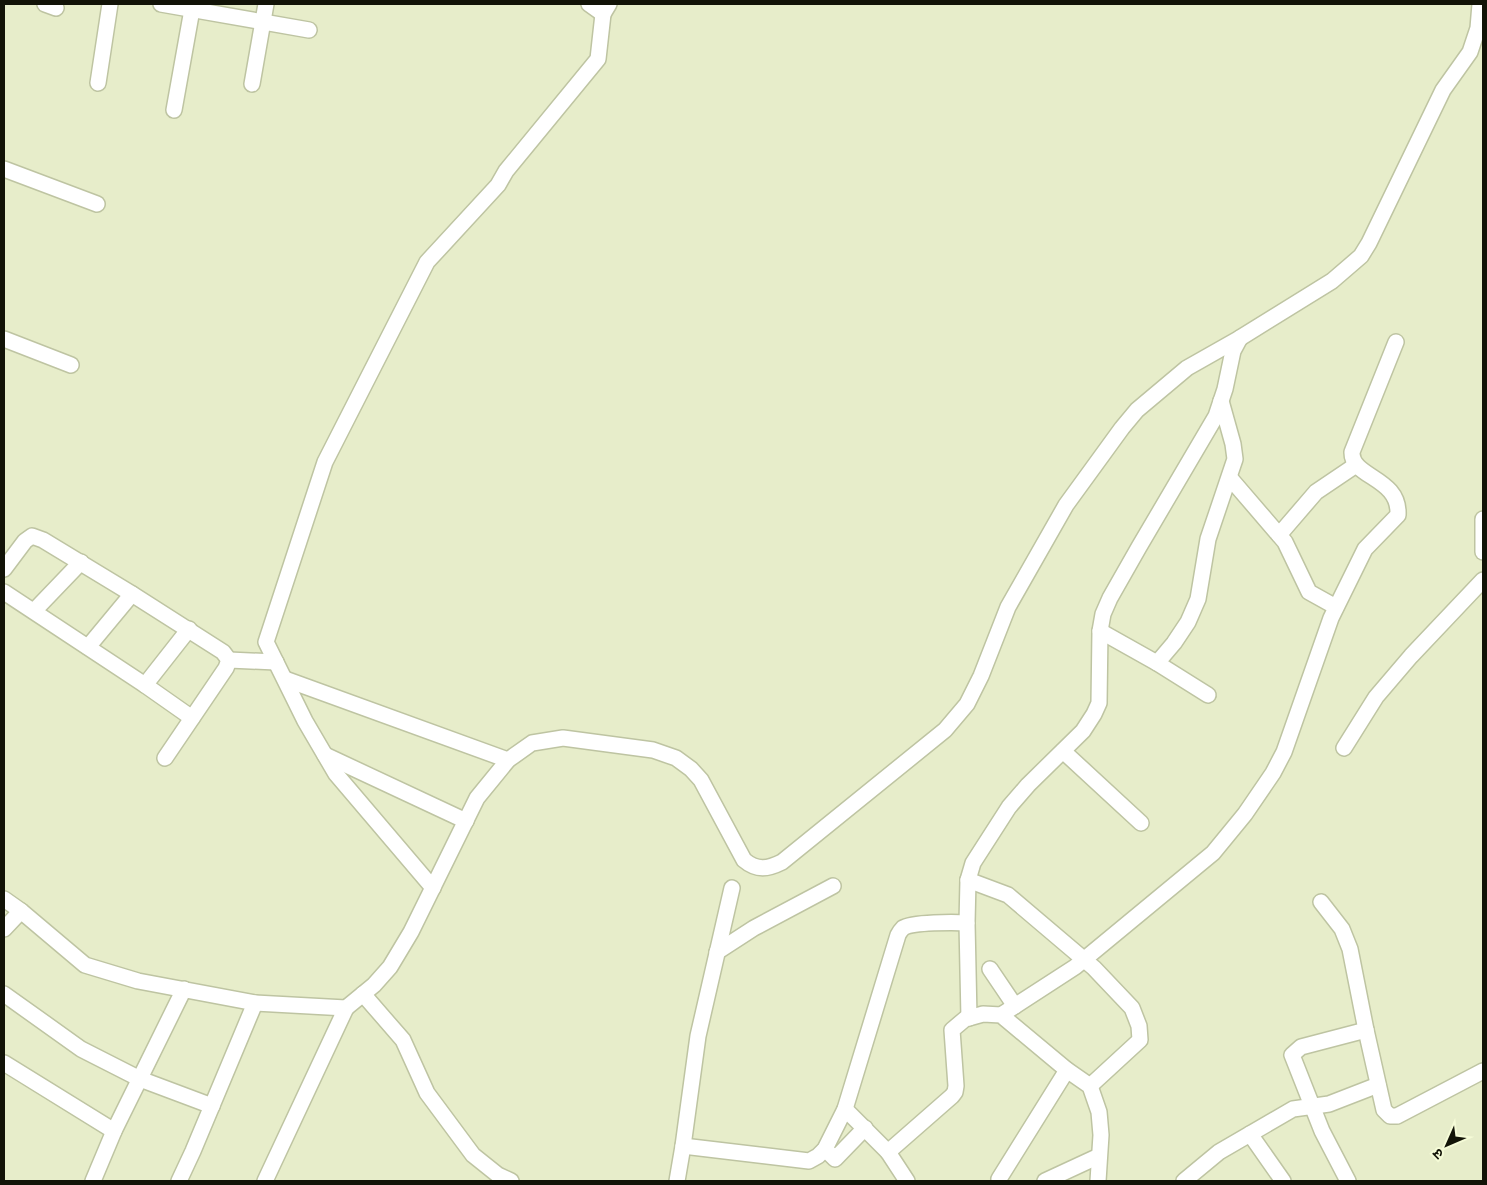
<svg xmlns="http://www.w3.org/2000/svg" width="1487" height="1185" font-family="'Libre Baskerville','Noto Sans Devanagari',serif">
<rect width="100%" height="100%" fill="#e7edca"/>
<g fill="none" stroke-linecap="round" stroke-linejoin="round">
<defs>
<g id="minor">
<path d="M 45,4 L 56,8"/>
<path d="M 161,4 L 309,30"/>
<path d="M 589,4 L 603,14 L 609,4"/>
<path d="M 98,83 L 110,4"/>
<path d="M 252,84 L 266,4"/>
<path d="M 174,110 L 193,4"/>
<path d="M 4,169 L 97,204"/>
<path d="M 4,339 L 71,365"/>
<path d="M 1230,478 L 1285,542 L 1309,592 L 1336,607"/>
<path d="M 1483,519 L 1483,552"/>
<path d="M 1279,535 L 1316,492 L 1356,465"/>
<path d="M 4,569 L 25,541 L 32,536 L 43,540 L 132,594 L 223,652 L 229,660 L 226,668 L 165,758"/>
<path d="M 4,592 L 145,685 L 192,718"/>
<path d="M 34,611 L 81,562"/>
<path d="M 1100,631 L 1157,663 L 1208,695"/>
<path d="M 88,647 L 132,594"/>
<path d="M 229,660 L 276,662"/>
<path d="M 1157,663 L 1174,643 L 1188,622 L 1198,599 L 1208,539 L 1235,459 L 1233,444 L 1221,401"/>
<path d="M 285,679 L 508,760"/>
<path d="M 145,685 L 189,629"/>
<path d="M 1344,748 L 1376,697 L 1411,656 L 1483,580"/>
<path d="M 1063,751 L 1141,823"/>
<path d="M 325,755 L 466,821"/>
<path d="M 968,880 L 1008,895 L 1094,968 L 1132,1008 L 1139,1026 L 1140,1040 L 1090,1086"/>
<path d="M 433,888 L 336,774 L 305,721 L 266,642 L 325,462 L 427,262 L 498,185 L 506,171 L 598,59 L 603,14"/>
<path d="M 4,899 L 21,911 L 85,965 L 138,981 L 255,1003 L 346,1008 L 374,985 L 390,967 L 411,932 L 477,798 L 508,760 L 532,743 L 563,738 L 653,750 L 676,758 L 691,769 L 701,780 L 744,860 C 757,871 768,869 782,862 L 945,730 L 967,704 L 981,676 L 1008,607 L 1066,505 L 1122,428 L 1137,410 L 1187,368 L 1240,338 L 1332,281 L 1361,256 L 1369,243 L 1443,90 L 1470,52 L 1478,28 L 1480,4"/>
<path d="M 1321,902 L 1342,929 L 1350,949 L 1366,1030 L 1384,1110 L 1390,1116 L 1397,1116 L 1483,1071"/>
<path d="M 4,929 L 21,911"/>
<path d="M 717,952 L 754,928 L 833,886"/>
<path d="M 990,969 L 1015,1006"/>
<path d="M 4,994 L 81,1049 L 140,1079 L 212,1106"/>
<path d="M 363,994 L 403,1040 L 427,1093 L 473,1155 L 498,1175 L 511,1181"/>
<path d="M 1001,1015 L 1075,967 L 1213,853 L 1245,814 L 1273,773 L 1284,752 L 1331,618 L 1365,549 L 1398,515 C 1400,477 1351,478 1352,452 L 1396,342"/>
<path d="M 969,1018 L 967,923 L 968,880 L 973,863 L 1009,807 L 1028,785 L 1083,731 L 1094,714 L 1099,703 L 1100,631 L 1103,614 L 1110,598 L 1139,547 L 1216,416 L 1225,389 L 1233,351 L 1240,338"/>
<path d="M 4,1063 L 114,1131"/>
<path d="M 845,1109 L 888,1152"/>
<path d="M 1250,1134 L 1283,1181"/>
<path d="M 683,1146 L 809,1161 L 818,1156 L 825,1149 L 845,1109 L 898,935 C 899,933 902,929 903,928 C 912,922 955,922 967,923"/>
<path d="M 825,1149 L 835,1159 L 865,1128"/>
<path d="M 93,1181 L 114,1131 L 184,989"/>
<path d="M 179,1181 L 193,1151 L 255,1003"/>
<path d="M 265,1181 L 346,1008"/>
<path d="M 677,1181 L 683,1146 L 698,1036 L 732,888"/>
<path d="M 907,1181 L 888,1152 L 952,1096 L 955,1092 L 956,1086 L 952,1030 L 965,1019 L 983,1014 L 1001,1015 L 1067,1070 L 1090,1086 L 1099,1112 L 1101,1135 L 1098,1181"/>
<path d="M 1000,1181 L 999,1179 L 1067,1070"/>
<path d="M 1045,1181 L 1099,1156"/>
<path d="M 1184,1181 L 1219,1152 L 1293,1109 L 1329,1104 L 1378,1085"/>
<path d="M 1348,1181 L 1322,1131 L 1292,1055 L 1301,1047 L 1366,1030"/>
</g>
</defs>
<!-- minor casing -->
<use href="#minor" stroke="#bec4a2" stroke-width="18"/>
<!-- minor -->
<use href="#minor" stroke="#fff" stroke-width="15"/>
</g>
<!-- border -->
<rect width="1487" height="1185" fill="none" stroke="#121307" stroke-width="10"/>
<!-- north arrow -->
<g transform="translate(1447 1145) rotate(225)" stroke="#f5fbd7" stroke-width="4" paint-order="stroke">
<path d="M0-4L9 19L0 12L-9 19Z" fill="#121307"/>
<text y="-8" font-size="14" font-weight="bold" text-anchor="middle" fill="#121307">उ</text>
</g>
</svg>
